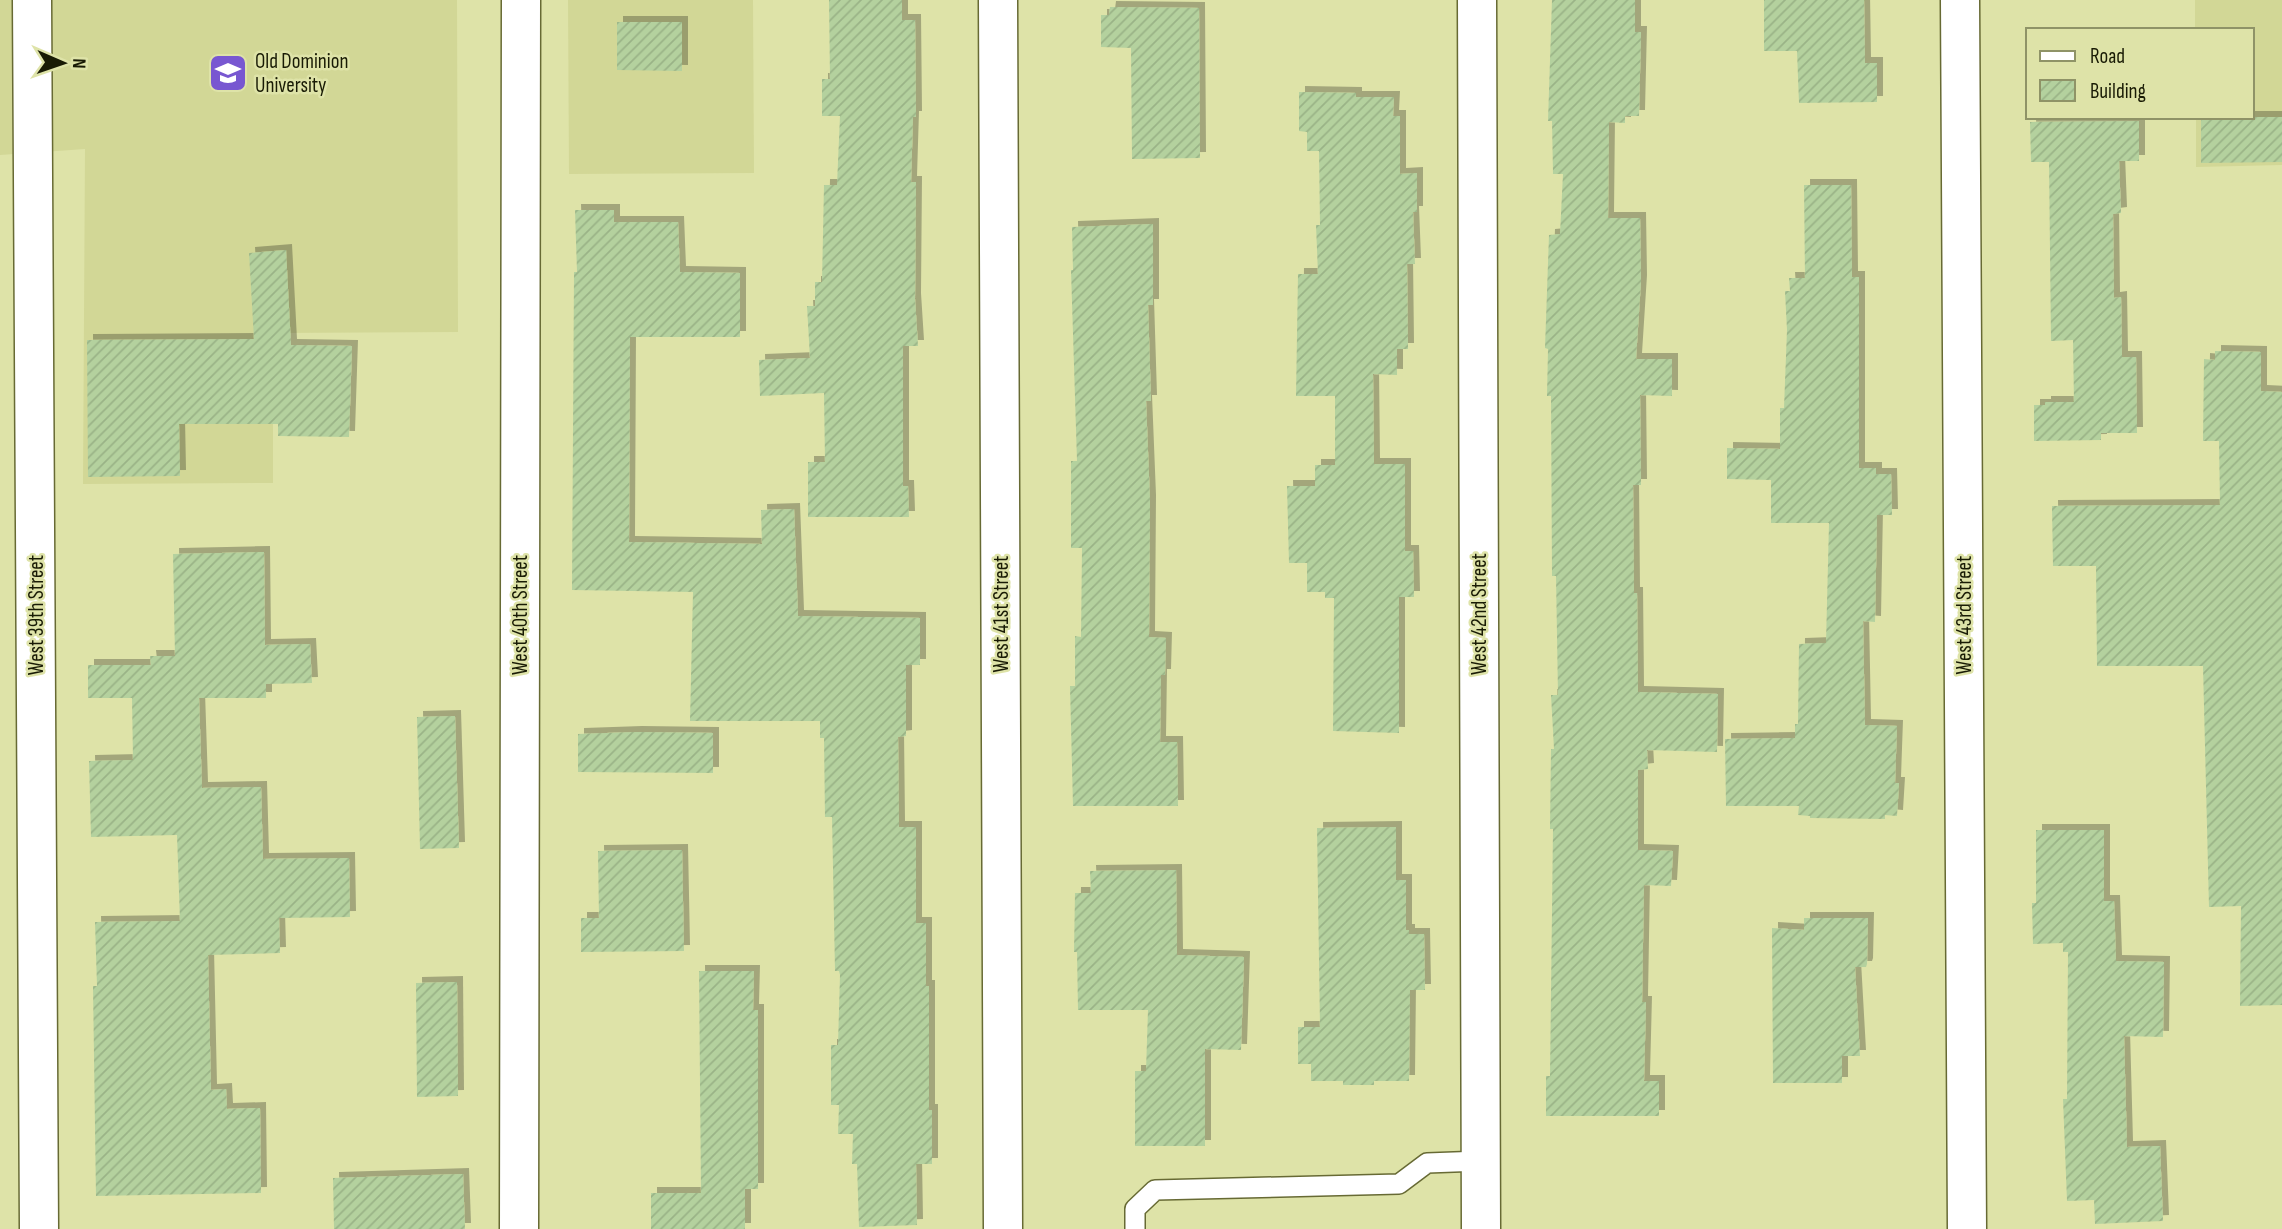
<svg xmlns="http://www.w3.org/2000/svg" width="2282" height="1229" font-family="'Sofia Sans Condensed',sans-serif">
<defs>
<pattern id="building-hatch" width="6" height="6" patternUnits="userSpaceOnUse" patternTransform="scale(1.75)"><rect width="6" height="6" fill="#b4d19e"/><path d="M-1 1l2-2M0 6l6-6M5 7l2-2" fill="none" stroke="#9ab387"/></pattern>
<filter id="shadow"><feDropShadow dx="6" dy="-6" stdDeviation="0" flood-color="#0004"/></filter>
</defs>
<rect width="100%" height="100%" fill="#dee3a8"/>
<!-- built -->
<g fill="#d2d796">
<path d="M 0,0 L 457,0 L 458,332 L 273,333 L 273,483 L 83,484 L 85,149 L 0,155 Z"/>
<path d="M 568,0 L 753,0 L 754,173 L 569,174 Z"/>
<path d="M 2195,0 L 2282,0 L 2282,165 L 2196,167 L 2196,117 L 2252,117 L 2252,30 L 2195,30 Z"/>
</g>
<!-- building -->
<g fill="url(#building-hatch)" filter="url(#shadow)">
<path d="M 829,0 L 902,0 L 902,20 L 915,20 L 916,117 L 913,117 L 911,182 L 916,182 L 915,299 L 918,346 L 903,346 L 903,486 L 908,486 L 909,517 L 808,517 L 808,462 L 825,462 L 824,393 L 760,396 L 759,360 L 810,358 L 807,306 L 815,306 L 815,282 L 822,282 L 824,185 L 837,185 L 840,116 L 822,116 L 822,79 L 830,79 Z"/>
<path d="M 1552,0 L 1635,0 L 1635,32 L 1641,32 L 1639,116 L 1625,116 L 1625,123 L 1609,122 L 1608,218 L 1640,218 L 1641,281 L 1636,359 L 1672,359 L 1672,396 L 1640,395 L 1641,485 L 1633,485 L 1634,593 L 1637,593 L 1638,692 L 1718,694 L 1717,752 L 1647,750 L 1648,769 L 1638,770 L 1638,850 L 1673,851 L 1671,886 L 1644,885 L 1642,1002 L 1646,1002 L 1644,1081 L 1659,1081 L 1659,1116 L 1546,1116 L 1546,1076 L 1550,1076 L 1553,829 L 1550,829 L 1551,749 L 1554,749 L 1551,695 L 1558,695 L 1556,576 L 1552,576 L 1551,396 L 1547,396 L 1548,349 L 1545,348 L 1549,235 L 1560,234 L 1563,174 L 1553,174 L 1552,121 L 1548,121 Z"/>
<path d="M 1764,0 L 1864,0 L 1865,63 L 1877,63 L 1877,102 L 1799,103 L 1797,51 L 1764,51 Z"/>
<path d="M 1110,7 L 1199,8 L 1200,158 L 1132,159 L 1131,48 L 1101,47 L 1101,15 L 1109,15 Z"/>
<path d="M 617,22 L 682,22 L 682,71 L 617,70 Z"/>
<path d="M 1299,92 L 1356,93 L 1356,97 L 1394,97 L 1393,116 L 1400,116 L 1400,174 L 1417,173 L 1417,212 L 1413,212 L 1415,264 L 1407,264 L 1408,349 L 1397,349 L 1397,375 L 1373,374 L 1374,464 L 1405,464 L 1405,551 L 1413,551 L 1414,597 L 1399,597 L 1399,733 L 1333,731 L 1334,598 L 1325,598 L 1325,592 L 1307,592 L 1307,563 L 1289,563 L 1287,486 L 1315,486 L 1315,465 L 1335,465 L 1335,396 L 1296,396 L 1298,274 L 1318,274 L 1316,225 L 1320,225 L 1319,151 L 1307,151 L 1307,132 L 1299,131 Z"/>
<path d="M 2201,117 L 2282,117 L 2282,162 L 2201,163 Z"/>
<path d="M 2139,121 L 2139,161 L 2119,161 L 2121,213 L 2113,214 L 2114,298 L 2121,297 L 2122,357 L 2136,357 L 2137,433 L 2101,433 L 2101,440 L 2034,441 L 2034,405 L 2045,405 L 2045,402 L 2074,402 L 2073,340 L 2051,341 L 2049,162 L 2031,162 L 2030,122 Z"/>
<path d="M 1804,185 L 1851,185 L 1852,277 L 1859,277 L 1859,468 L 1876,468 L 1876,474 L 1891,474 L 1892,515 L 1877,515 L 1875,622 L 1863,621 L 1865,725 L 1897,726 L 1895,783 L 1899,783 L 1897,816 L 1885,815 L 1885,819 L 1810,818 L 1810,816 L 1798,815 L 1799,806 L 1726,806 L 1725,739 L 1795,738 L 1795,724 L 1798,724 L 1799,644 L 1826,643 L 1829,523 L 1771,523 L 1771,480 L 1727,479 L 1727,448 L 1780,449 L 1780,408 L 1784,408 L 1787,330 L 1785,291 L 1790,291 L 1789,278 L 1805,278 Z"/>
<path d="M 575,210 L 614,210 L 614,222 L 678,222 L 680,272 L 740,273 L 740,337 L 630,337 L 629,542 L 762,544 L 761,510 L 794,509 L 798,616 L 920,618 L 920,665 L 906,665 L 906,736 L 898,737 L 899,827 L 916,827 L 916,923 L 926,923 L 926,986 L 929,986 L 929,1110 L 932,1110 L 932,1164 L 916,1164 L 917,1225 L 859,1227 L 857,1164 L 852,1164 L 853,1134 L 838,1134 L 839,1105 L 831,1105 L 831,1045 L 838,1045 L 840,975 L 839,971 L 835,971 L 832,817 L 825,817 L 824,738 L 820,738 L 820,721 L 690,721 L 693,592 L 572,590 L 574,272 L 577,272 Z"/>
<path d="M 1153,224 L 1153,305 L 1148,305 L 1151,401 L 1146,401 L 1150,501 L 1149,637 L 1166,638 L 1165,675 L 1161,675 L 1160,742 L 1177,742 L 1178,806 L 1073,806 L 1070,686 L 1075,686 L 1075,636 L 1081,637 L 1082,548 L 1071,548 L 1071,461 L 1077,461 L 1071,270 L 1073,270 L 1072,227 Z"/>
<path d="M 286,250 L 291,345 L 352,346 L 349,437 L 278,436 L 278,424 L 179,424 L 180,476 L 88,477 L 87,340 L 254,339 L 249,253 Z"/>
<path d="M 2215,351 L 2261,352 L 2261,391 L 2282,392 L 2282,1005 L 2240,1006 L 2241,906 L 2209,907 L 2203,666 L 2097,666 L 2096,566 L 2053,566 L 2052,506 L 2220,505 L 2219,441 L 2203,441 L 2204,359 L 2215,360 Z"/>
<path d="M 264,552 L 265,645 L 310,644 L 312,683 L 266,684 L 266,698 L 199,698 L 202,788 L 261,787 L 263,859 L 349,858 L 350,917 L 279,918 L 280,953 L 208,955 L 211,1090 L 226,1089 L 227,1109 L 260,1108 L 261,1193 L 96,1196 L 93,986 L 97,986 L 95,922 L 180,921 L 177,835 L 91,837 L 89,761 L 133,760 L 132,698 L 88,698 L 88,665 L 151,665 L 150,656 L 175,656 L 173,554 Z"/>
<path d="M 455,716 L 459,848 L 420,849 L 417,717 Z"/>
<path d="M 636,732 L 713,733 L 713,773 L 578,772 L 578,734 Z"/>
<path d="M 1396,827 L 1396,880 L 1406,880 L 1406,930 L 1409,930 L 1409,934 L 1424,934 L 1425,990 L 1410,990 L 1409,1081 L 1374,1081 L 1374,1085 L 1343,1085 L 1343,1081 L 1311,1081 L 1311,1064 L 1298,1064 L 1298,1027 L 1320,1027 L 1317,828 Z"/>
<path d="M 2036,830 L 2104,830 L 2104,901 L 2114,901 L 2116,961 L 2164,962 L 2163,1037 L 2124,1036 L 2127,1147 L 2160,1146 L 2163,1221 L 2095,1224 L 2094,1200 L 2067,1201 L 2063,1099 L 2067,1099 L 2068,952 L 2063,952 L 2063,943 L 2033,944 L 2032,903 L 2036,903 Z"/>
<path d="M 682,850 L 684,951 L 581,952 L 581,918 L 599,918 L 598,851 Z"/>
<path d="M 1176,870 L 1177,955 L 1244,957 L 1241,1050 L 1205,1049 L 1205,1146 L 1135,1146 L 1135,1071 L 1146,1071 L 1148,1010 L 1078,1010 L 1077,952 L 1074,952 L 1075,893 L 1091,893 L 1090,871 Z"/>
<path d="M 1804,918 L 1868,918 L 1867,964 L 1866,967 L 1855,967 L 1860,1056 L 1842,1056 L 1842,1083 L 1773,1083 L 1772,928 L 1804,930 Z"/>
<path d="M 699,971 L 754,971 L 753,1010 L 758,1010 L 758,1189 L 745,1189 L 745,1229 L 651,1229 L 651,1193 L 701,1193 Z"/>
<path d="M 457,982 L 458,1096 L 417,1097 L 416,983 Z"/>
<path d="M 463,1174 L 465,1229 L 334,1229 L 333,1178 Z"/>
</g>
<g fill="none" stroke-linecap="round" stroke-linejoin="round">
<defs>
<path id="lane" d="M 1135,1229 L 1135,1209 L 1155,1190 L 1399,1184 L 1427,1163 L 1481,1161"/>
<g id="street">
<path d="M 32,0 L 39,1229"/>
<path d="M 998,0 L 1003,1229"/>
<path d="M 1477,0 L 1481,1229"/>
<path d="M 519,1229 L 521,0"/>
</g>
<path id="secondary" d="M 1960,0 L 1967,1229"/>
</defs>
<!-- lane casing -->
<use href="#lane" stroke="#676a34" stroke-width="22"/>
<!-- street casing -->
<use href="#street" stroke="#676a34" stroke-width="41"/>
<!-- secondary casing -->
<use href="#secondary" stroke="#676a34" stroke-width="41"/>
<!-- lane -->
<use href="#lane" stroke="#fff" stroke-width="19"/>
<!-- street -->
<use href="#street" stroke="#fff" stroke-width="38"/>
<!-- secondary -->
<use href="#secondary" stroke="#fff" stroke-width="38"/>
</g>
<!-- icons -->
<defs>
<symbol id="university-square" viewBox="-11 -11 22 22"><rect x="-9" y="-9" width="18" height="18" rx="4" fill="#7857d1" stroke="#dee3a8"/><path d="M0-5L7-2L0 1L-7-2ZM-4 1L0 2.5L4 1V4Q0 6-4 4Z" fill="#fff"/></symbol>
</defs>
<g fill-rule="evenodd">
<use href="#university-square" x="206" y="51" width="44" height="44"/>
</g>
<g text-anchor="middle" stroke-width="5" stroke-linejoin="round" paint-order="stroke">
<!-- poi labels -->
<g font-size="21" fill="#191b05" stroke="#dee3a8" text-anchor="start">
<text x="255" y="68">Old Dominion<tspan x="255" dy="24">University</tspan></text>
</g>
<!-- street labels -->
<g font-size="21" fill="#191b05" stroke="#dee3a8">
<text transform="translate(1001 614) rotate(-90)" y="7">West 41st Street</text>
<text transform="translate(1479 614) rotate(-90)" y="7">West 42nd Street</text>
<text transform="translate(36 615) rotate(-90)" y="7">West 39th Street</text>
<text transform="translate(520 615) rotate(-90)" y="7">West 40th Street</text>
<text transform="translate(1964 615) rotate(-90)" y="7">West 43rd Street</text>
</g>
</g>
<!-- legend -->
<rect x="2026" y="28" width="228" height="91" fill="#dee3a8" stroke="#8f9367" stroke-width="2"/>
<rect x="2040" y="51" width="35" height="10" fill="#ffffff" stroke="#8f9367" stroke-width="2"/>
<text x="2090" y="63" font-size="21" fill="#191b05">Road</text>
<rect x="2040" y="80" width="35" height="21" fill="url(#building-hatch)" stroke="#8f9367" stroke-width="2"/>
<text x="2090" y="98" font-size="21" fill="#191b05">Building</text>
<!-- north arrow -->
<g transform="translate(63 63) rotate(92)" stroke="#dee3a8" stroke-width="5" paint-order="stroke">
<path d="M0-5L12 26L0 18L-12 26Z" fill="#191b05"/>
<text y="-10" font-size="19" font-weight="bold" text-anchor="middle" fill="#191b05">N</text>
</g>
</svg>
